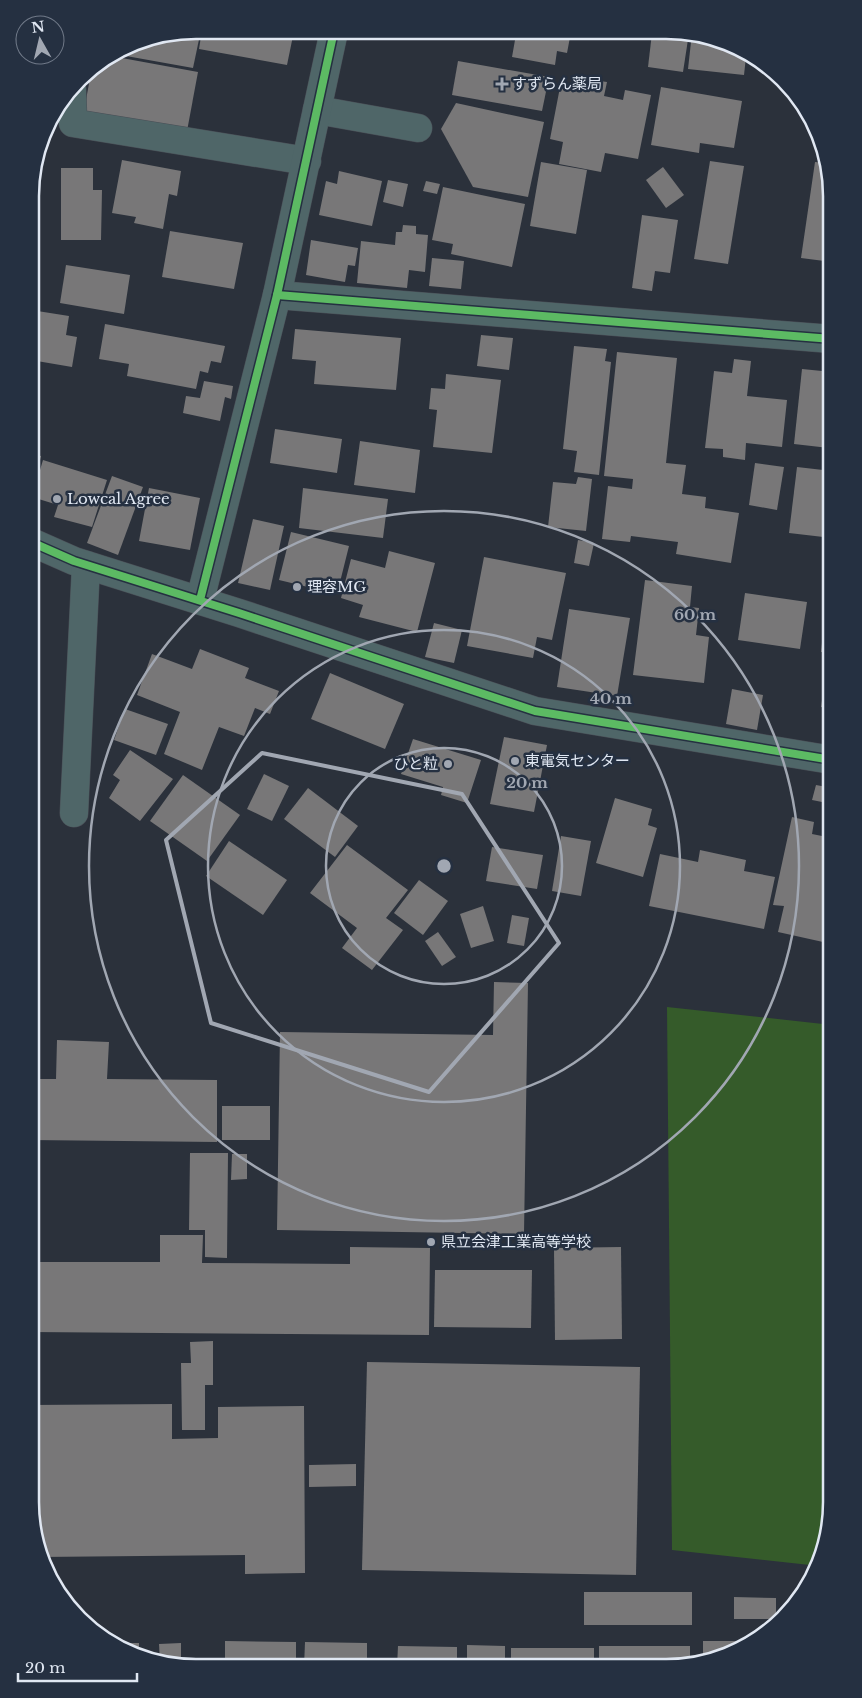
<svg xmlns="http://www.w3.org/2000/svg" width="862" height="1698" font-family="'Libre Baskerville','Noto Sans JP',serif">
<rect width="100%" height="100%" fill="#2b313b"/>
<!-- green -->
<path fill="#355b2a" d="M 667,1007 L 832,1025 L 832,1513 L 819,1566 L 672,1550 Z"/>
<!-- building -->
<g fill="#787778">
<path d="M 196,30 L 201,30 L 193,68 L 115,54 L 133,43 Z"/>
<path d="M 202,30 L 294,31 L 287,65 L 199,49 Z"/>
<path d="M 471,32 L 571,32 L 567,53 L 557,51 L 555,65 L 512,57 L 515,40 Z"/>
<path d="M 652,33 L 689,33 L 683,72 L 648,67 Z"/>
<path d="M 692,33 L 698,33 L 746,57 L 744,75 L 688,69 Z"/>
<path d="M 111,56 L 198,72 L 187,131 L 84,111 L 92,67 Z"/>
<path d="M 458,61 L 549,77 L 542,111 L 452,95 Z"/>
<path d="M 592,80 L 607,82 L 604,96 L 623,100 L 625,90 L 651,95 L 638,159 L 605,153 L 601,172 L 559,164 L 563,142 L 550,139 L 561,82 L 590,88 Z"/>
<path d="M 661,87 L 742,101 L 734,148 L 700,143 L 699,153 L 651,145 Z"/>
<path d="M 456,103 L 544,122 L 528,197 L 473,187 L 441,129 Z"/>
<path d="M 820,137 L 823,143 L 824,149 L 818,148 Z"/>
<path d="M 122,160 L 181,171 L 177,196 L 169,194 L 163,229 L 134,223 L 136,217 L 112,213 Z"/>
<path d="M 710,161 L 744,166 L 728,264 L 694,259 Z"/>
<path d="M 541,162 L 587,170 L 576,234 L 530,226 Z"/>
<path d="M 815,162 L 827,163 L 832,196 L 832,262 L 801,258 Z"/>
<path d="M 663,167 L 684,195 L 666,208 L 646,180 Z"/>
<path d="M 61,168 L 93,168 L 93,190 L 102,190 L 101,240 L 61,240 Z"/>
<path d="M 339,171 L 382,181 L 372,226 L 319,215 L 326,181 L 337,184 Z"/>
<path d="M 388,180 L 408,184 L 403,207 L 383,202 Z"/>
<path d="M 426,181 L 440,184 L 437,194 L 423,191 Z"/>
<path d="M 443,187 L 525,204 L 512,267 L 451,254 L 453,244 L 432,240 Z"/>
<path d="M 31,204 L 35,204 L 32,219 L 31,219 Z"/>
<path d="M 642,215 L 678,220 L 670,273 L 655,271 L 652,291 L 632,288 Z"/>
<path d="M 403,225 L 416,226 L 416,234 L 428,235 L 425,272 L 409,270 L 407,288 L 357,283 L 361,241 L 395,245 L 396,232 L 402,232 Z"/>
<path d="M 170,231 L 243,243 L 234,289 L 162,277 Z"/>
<path d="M 311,240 L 358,248 L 355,266 L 348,265 L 345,282 L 306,275 Z"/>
<path d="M 432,258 L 464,261 L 461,289 L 429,286 Z"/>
<path d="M 66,265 L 130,275 L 124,314 L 60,303 Z"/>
<path d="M 31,310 L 69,316 L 66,335 L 77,337 L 72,367 L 31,360 Z"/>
<path d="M 105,324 L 225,346 L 221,363 L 211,361 L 208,373 L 200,371 L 196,389 L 127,376 L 129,364 L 99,359 Z"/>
<path d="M 295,329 L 401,338 L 396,390 L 314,384 L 316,361 L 292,359 Z"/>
<path d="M 481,335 L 513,338 L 509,370 L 477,366 Z"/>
<path d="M 574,346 L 607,349 L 605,361 L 611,362 L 599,475 L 574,472 L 577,451 L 563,449 Z"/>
<path d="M 617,352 L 677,358 L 666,463 L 686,465 L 682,494 L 706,497 L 705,508 L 739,513 L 731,563 L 676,554 L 678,542 L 631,536 L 630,542 L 602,539 L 608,486 L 632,489 L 633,479 L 604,476 Z"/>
<path d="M 734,359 L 751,361 L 747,396 L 787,400 L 782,447 L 746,443 L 745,460 L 723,457 L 723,449 L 705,448 L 714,371 L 732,373 Z"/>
<path d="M 802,369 L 832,372 L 832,428 L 829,448 L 794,444 Z"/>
<path d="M 446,374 L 501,380 L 492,453 L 433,447 L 437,410 L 429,409 L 431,388 L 445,389 Z"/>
<path d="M 204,381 L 233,386 L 231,399 L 225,397 L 220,421 L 183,413 L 186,396 L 200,398 Z"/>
<path d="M 275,429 L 342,439 L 337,473 L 270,463 Z"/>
<path d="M 360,441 L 420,450 L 415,493 L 354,485 Z"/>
<path d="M 31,454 L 41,456 L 37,471 L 31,471 Z"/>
<path d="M 43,460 L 107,480 L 92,527 L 54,517 L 58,505 L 32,497 Z"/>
<path d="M 755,463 L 784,467 L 777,510 L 749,505 Z"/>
<path d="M 797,467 L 832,471 L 832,538 L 789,533 Z"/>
<path d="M 112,476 L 143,487 L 118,555 L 87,543 Z"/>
<path d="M 578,477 L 592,479 L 586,531 L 548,527 L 553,482 L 576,484 Z"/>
<path d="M 149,488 L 200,498 L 190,550 L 139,541 Z"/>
<path d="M 303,488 L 388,499 L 383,538 L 299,528 Z"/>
<path d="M 253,519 L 284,526 L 270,590 L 238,583 Z"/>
<path d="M 291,532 L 349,546 L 337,594 L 279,580 Z"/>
<path d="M 578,540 L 594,543 L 589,566 L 574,563 Z"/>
<path d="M 389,551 L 435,563 L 417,632 L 359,617 L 363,605 L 341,598 L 351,559 L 385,568 Z"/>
<path d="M 484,557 L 566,573 L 552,640 L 537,637 L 533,658 L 467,646 Z"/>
<path d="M 645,580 L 692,586 L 690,607 L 699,608 L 696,635 L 709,637 L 704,683 L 633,675 Z"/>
<path d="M 745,593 L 807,602 L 800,649 L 738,640 Z"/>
<path d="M 827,596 L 832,597 L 832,653 L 821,652 Z"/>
<path d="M 569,609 L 630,618 L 617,696 L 557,687 Z"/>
<path d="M 434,623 L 462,630 L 454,663 L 425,657 Z"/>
<path d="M 200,649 L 249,668 L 245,678 L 279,691 L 270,714 L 255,708 L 244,736 L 219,727 L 202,770 L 164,754 L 180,712 L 137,695 L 152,654 L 192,669 Z"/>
<path d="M 827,666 L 832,667 L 832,709 L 821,707 Z"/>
<path d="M 330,673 L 404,704 L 385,749 L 311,719 Z"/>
<path d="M 732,689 L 763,695 L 757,730 L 726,724 Z"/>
<path d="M 125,709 L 168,724 L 156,755 L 114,740 Z"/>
<path d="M 504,737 L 547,745 L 534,812 L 490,804 Z"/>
<path d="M 413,739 L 481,760 L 467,803 L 441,795 L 443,787 L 401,774 Z"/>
<path d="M 130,750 L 173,779 L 140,821 L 109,798 L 120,780 L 113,775 Z"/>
<path d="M 264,774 L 289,786 L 272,821 L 247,809 Z"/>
<path d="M 183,775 L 240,815 L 207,861 L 150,821 Z"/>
<path d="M 816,785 L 832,788 L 832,804 L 812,800 Z"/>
<path d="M 308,788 L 358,826 L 335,857 L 284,819 Z"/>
<path d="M 615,798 L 652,809 L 648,825 L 657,828 L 643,877 L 596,863 Z"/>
<path d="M 831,810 L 832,810 L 832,823 L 828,823 Z"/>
<path d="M 792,817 L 814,822 L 812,834 L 832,838 L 832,876 L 827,900 L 832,901 L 832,944 L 778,932 L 784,906 L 773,905 Z"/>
<path d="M 561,836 L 591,841 L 581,896 L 552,891 Z"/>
<path d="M 229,841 L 287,880 L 263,915 L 206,876 Z"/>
<path d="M 347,845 L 408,890 L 386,918 L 403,930 L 372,970 L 342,948 L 357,928 L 310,893 Z"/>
<path d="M 492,847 L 543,855 L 537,889 L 486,881 Z"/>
<path d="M 700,850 L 746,860 L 744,871 L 775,877 L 764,929 L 649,906 L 660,854 L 698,862 Z"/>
<path d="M 419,880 L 448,901 L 423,935 L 394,913 Z"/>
<path d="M 483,906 L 494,941 L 471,948 L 460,914 Z"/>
<path d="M 512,915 L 529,918 L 524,946 L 507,943 Z"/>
<path d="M 438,932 L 456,957 L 442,966 L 425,941 Z"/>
<path d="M 494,982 L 528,983 L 524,1234 L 277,1230 L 280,1032 L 493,1035 Z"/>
<path d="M 57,1040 L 109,1042 L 107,1079 L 217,1080 L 217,1142 L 30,1140 L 30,1079 L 56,1079 Z"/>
<rect x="222" y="1106" width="48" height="34"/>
<path d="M 190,1153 L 228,1153 L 227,1258 L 205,1257 L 205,1230 L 189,1230 Z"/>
<path d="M 232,1154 L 247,1154 L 247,1179 L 231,1180 Z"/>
<path d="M 160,1235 L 203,1235 L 202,1263 L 350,1264 L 350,1247 L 430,1248 L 429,1335 L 30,1332 L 30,1262 L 160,1262 Z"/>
<path d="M 621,1247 L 622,1339 L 555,1340 L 554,1248 Z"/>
<path d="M 435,1270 L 532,1270 L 531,1328 L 434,1327 Z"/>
<path d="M 213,1341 L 213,1385 L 205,1385 L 205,1430 L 182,1430 L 181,1363 L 191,1363 L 190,1342 Z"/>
<path d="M 367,1362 L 640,1367 L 636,1575 L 362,1570 Z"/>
<path d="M 172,1404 L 172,1439 L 218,1438 L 218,1407 L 304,1406 L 305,1573 L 245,1574 L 245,1555 L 40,1557 L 30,1502 L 30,1405 Z"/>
<path d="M 356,1464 L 356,1486 L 309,1487 L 309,1465 Z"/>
<rect x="584" y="1592" width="108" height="33"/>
<path d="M 734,1597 L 776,1598 L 776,1619 L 734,1619 Z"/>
<path d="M 225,1641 L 296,1642 L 296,1667 L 225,1667 Z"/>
<path d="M 703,1641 L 756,1641 L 719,1659 L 703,1662 Z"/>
<path d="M 305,1642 L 367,1643 L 367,1667 L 304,1667 Z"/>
<path d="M 111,1643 L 139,1643 L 139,1656 L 123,1651 Z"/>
<path d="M 181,1643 L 181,1667 L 174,1667 L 160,1662 L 159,1644 Z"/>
<path d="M 467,1645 L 505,1646 L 505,1668 L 467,1667 Z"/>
<path d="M 398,1646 L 457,1647 L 457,1667 L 397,1667 Z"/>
<path d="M 599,1646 L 690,1646 L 690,1664 L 666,1668 L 599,1668 Z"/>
<rect x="511" y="1648" width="83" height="20"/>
</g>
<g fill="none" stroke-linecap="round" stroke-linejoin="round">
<defs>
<g id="minor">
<path d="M 72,90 L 73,123 L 307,161"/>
<path d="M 317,110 L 418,128"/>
<path d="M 277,295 L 832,339"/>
<path d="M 31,542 L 74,561 L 239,613 L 535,711 L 832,760"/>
<path d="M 200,600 L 277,295 L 334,31"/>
<path d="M 74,813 L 86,565"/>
</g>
</defs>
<!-- minor casing -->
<use href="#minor" stroke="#4a4f57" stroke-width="29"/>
<!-- minor -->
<use href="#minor" stroke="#4f6668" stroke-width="28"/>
<defs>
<g id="cycleway">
<path d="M 277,295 L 832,339"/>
<path d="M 31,542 L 74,561 L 239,613 L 535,711 L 832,760"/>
<path d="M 200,600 L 277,295 L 334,31"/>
</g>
</defs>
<!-- cycleway casing -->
<use href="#cycleway" stroke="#253041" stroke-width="11"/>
<!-- cycleway -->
<use href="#cycleway" stroke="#5cba63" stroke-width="8"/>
</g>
<!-- marked area -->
<path fill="none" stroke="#a1a7b2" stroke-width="4" stroke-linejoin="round" d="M 262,753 L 462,794 L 559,943 L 429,1092 L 211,1023 L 166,840 Z"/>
<!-- distance rings -->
<g fill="none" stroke="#a1a7b2" stroke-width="2.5">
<circle cx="444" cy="866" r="118"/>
<circle cx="444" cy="866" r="236"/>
<circle cx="444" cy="866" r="355"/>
</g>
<!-- markers -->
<g fill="#a1a7b2" stroke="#253041" stroke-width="2">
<path d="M499.5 76.5h5v5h5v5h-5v5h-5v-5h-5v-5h5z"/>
<circle cx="57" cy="499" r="5"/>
<circle cx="297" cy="587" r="5"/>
<circle cx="515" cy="761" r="5"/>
<circle cx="448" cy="764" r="5"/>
<circle cx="431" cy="1242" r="5"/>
</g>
<g text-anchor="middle" stroke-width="5" stroke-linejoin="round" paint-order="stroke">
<!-- poi labels -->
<g font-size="15" fill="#e0e7f2" stroke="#253041" text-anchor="start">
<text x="512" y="89">すずらん薬局</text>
<text x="67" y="504">Lowcal Agree</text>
<text x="307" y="592">理容MG</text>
<text x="525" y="766">東電気センター</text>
<text x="438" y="769" text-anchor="end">ひと粒</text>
<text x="441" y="1247">県立会津工業高等学校</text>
</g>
</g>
<!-- crop -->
<path d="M0 0H862V1698H0ZM196 39H666A157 157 0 0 1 823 196V1502A157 157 0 0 1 666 1659H196A157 157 0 0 1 39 1502V196A157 157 0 0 1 196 39Z" fill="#253041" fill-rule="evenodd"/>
<path fill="none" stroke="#e0e7f2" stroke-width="2.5" d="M196 39H666A157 157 0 0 1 823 196V1502A157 157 0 0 1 666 1659H196A157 157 0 0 1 39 1502V196A157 157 0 0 1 196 39Z"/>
<circle cx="444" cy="866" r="8" fill="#a1a7b2" stroke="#253041" stroke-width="2.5"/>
<g font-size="15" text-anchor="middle" font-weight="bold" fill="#a1a7b2" stroke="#253041" stroke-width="5" stroke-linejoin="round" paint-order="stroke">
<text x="695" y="620">60 m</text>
<text x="611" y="704">40 m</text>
<text x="527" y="788">20 m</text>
</g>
<!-- north arrow -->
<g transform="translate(40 40) rotate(352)"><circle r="24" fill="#253041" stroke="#707988"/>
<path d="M0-4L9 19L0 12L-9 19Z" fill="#a1a7b2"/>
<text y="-8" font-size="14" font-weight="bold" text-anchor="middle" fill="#e0e7f2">N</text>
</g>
<!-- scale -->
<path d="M18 1673v8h119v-8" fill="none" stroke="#e0e7f2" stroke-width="2.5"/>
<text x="25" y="1673" font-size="15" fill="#e0e7f2" stroke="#253041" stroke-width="4" paint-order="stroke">20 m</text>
</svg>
